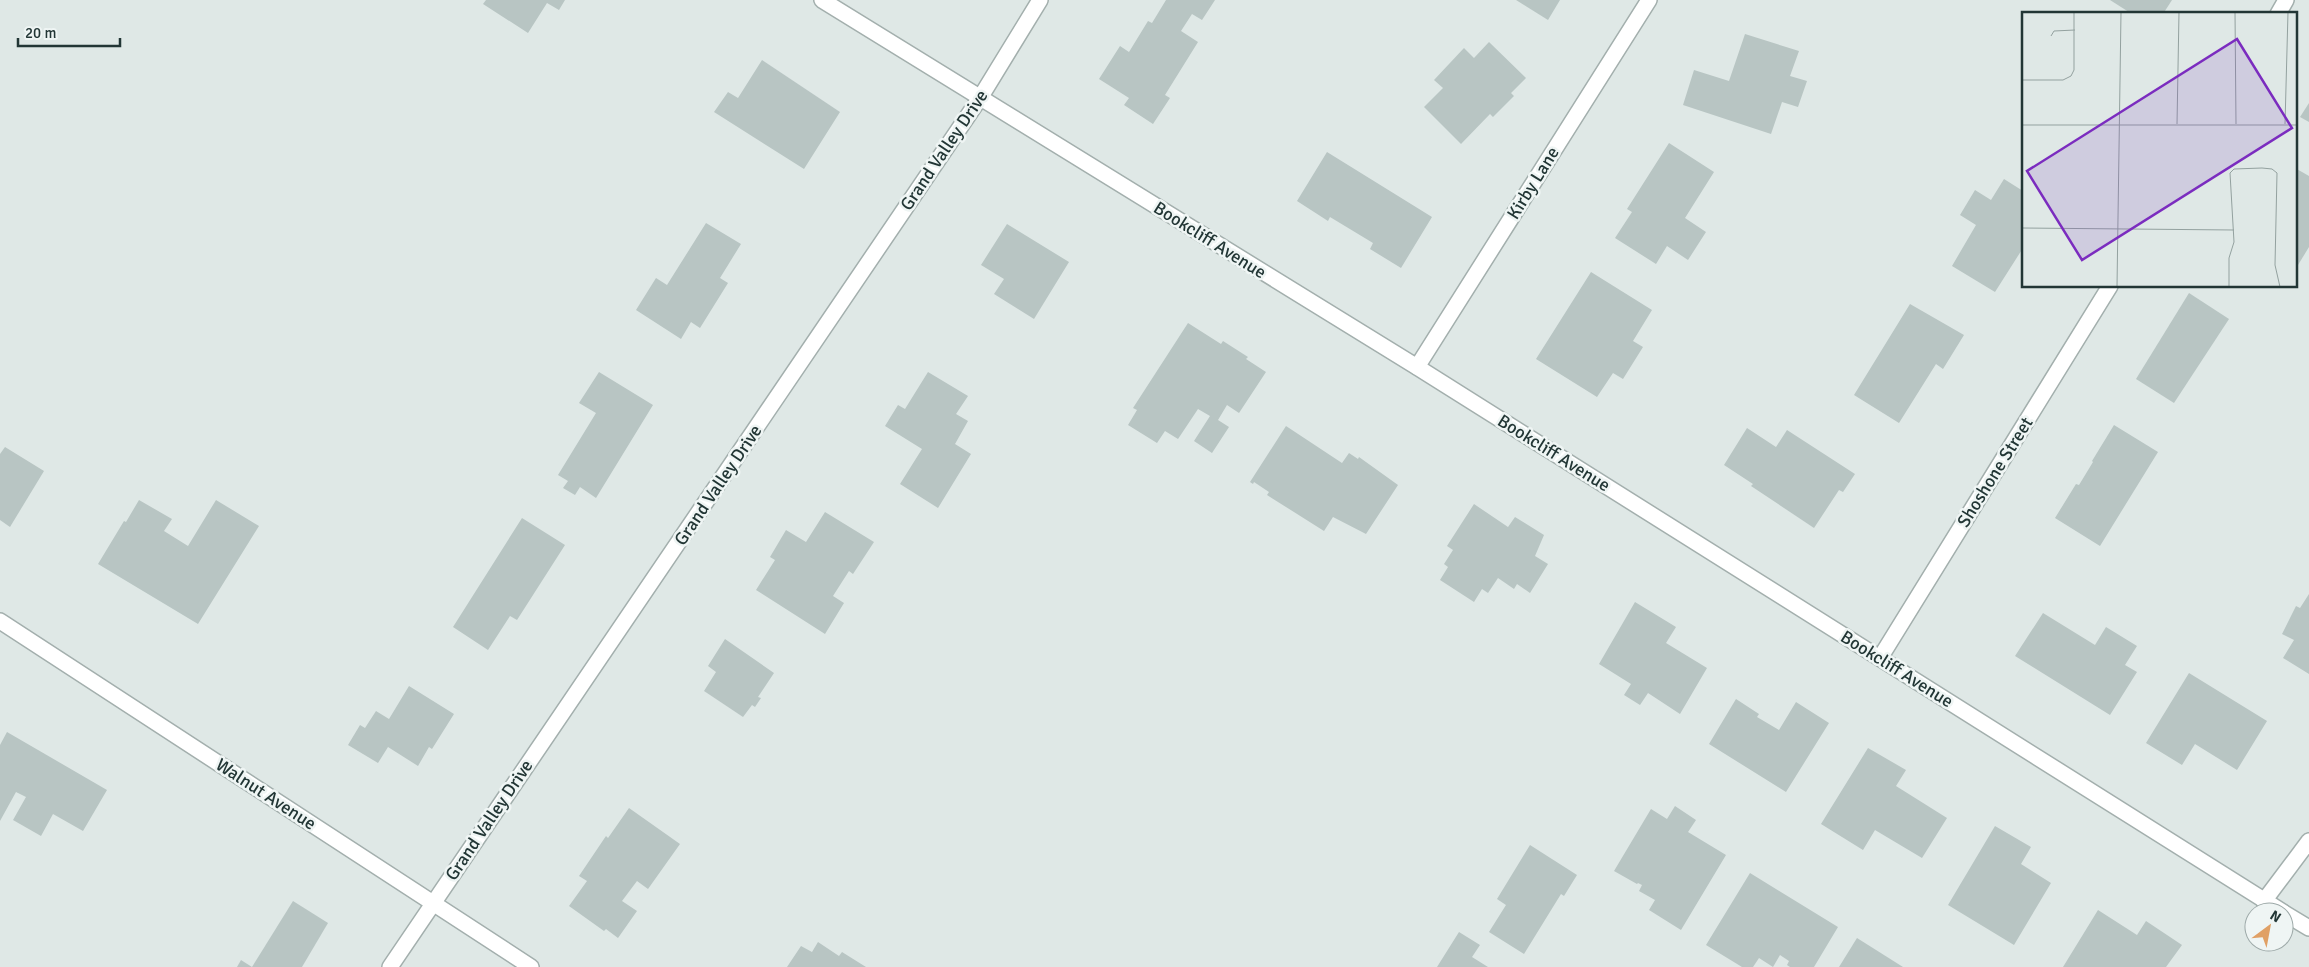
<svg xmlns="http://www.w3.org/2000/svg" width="2309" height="967" font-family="Signika,sans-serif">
<rect width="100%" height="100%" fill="#dfe8e6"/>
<!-- building -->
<g fill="#b8c5c3">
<path d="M 486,0 L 565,0 L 559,10 L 547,3 L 528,33 L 483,4 Z"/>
<path d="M 1166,0 L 1215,0 L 1202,20 L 1192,14 L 1181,31 L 1198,42 L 1165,95 L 1170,98 L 1153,124 L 1124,105 L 1129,98 L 1099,79 L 1120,46 L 1129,52 L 1148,21 L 1152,23 Z"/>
<path d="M 1516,0 L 1560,0 L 1548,20 Z"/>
<path d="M 2110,0 L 2172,0 L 2163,14 L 2132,14 Z"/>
<path d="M 1745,34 L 1799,51 L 1790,76 L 1807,81 L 1798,107 L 1782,102 L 1771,134 L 1683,105 L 1694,70 L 1729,81 Z"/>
<path d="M 1489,42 L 1526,78 L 1511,93 L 1514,96 L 1493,117 L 1490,114 L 1461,144 L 1424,107 L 1443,88 L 1434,80 L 1464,48 L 1474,58 Z"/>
<path d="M 762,60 L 840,112 L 804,169 L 714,112 L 728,92 L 738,98 Z"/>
<path d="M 2309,103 L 2309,122 L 2300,117 Z"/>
<path d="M 1669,143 L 1714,172 L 1685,218 L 1706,232 L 1688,260 L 1667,246 L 1656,264 L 1615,238 L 1632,212 L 1627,209 Z"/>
<path d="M 1327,152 L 1432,217 L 1401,268 L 1370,249 L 1373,243 L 1330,217 L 1328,221 L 1297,201 Z"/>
<path d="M 2295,168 L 2309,176 L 2309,247 L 2298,265 L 2295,263 Z"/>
<path d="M 2004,179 L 2023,191 L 2023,248 L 1995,292 L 1952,266 L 1976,225 L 1960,215 L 1975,190 L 1991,200 Z"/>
<path d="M 706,223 L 741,244 L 720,278 L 728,283 L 700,328 L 691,322 L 681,339 L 636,310 L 656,278 L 667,285 Z"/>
<path d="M 1007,224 L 1069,262 L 1034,319 L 994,294 L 1004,279 L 981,265 Z"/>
<path d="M 1591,272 L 1652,310 L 1633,341 L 1643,347 L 1623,379 L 1613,373 L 1597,397 L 1536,359 Z"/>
<path d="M 2189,293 L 2229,319 L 2174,403 L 2136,379 Z"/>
<path d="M 1910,304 L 1964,335 L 1943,369 L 1936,364 L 1899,423 L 1854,395 Z"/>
<path d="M 1188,323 L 1221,344 L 1223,341 L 1248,357 L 1246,359 L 1266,372 L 1239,413 L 1227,405 L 1218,420 L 1229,427 L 1212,453 L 1194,441 L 1210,416 L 1198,409 L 1178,439 L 1165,431 L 1157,443 L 1128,425 L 1137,410 L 1133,408 Z"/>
<path d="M 599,372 L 653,405 L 596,498 L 580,487 L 575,495 L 563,488 L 568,481 L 558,475 L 596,413 L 579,403 Z"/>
<path d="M 928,372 L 968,396 L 956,414 L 968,421 L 955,444 L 971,454 L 938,508 L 900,484 L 922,449 L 885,426 L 898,405 L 905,409 Z"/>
<path d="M 2114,425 L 2158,452 L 2100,546 L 2055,518 L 2076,484 L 2079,485 L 2093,462 L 2092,461 Z"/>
<path d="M 1286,426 L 1342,463 L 1349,453 L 1358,459 L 1359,457 L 1398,485 L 1366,534 L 1333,517 L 1324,531 L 1267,495 L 1269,492 L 1254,482 L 1253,484 L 1250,482 Z"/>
<path d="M 1747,428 L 1776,447 L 1787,430 L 1855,474 L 1843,492 L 1839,490 L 1814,528 L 1751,486 L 1753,484 L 1724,465 Z"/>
<path d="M 5,447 L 44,471 L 10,527 L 0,520 L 0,454 Z"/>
<path d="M 139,500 L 172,519 L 164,531 L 188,546 L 216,500 L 259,526 L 198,624 L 98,564 L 124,521 L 126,522 Z"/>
<path d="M 1474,504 L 1508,527 L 1515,517 L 1544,535 L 1535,556 L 1548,564 L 1530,593 L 1517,584 L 1514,589 L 1498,578 L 1488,593 L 1482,589 L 1474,602 L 1440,580 L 1448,567 L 1444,564 L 1453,550 L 1447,546 Z"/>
<path d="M 825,512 L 874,542 L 853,574 L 849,571 L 833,596 L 844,603 L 825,634 L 756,590 L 775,560 L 770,557 L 786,530 L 806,542 Z"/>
<path d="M 522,518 L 565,545 L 517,620 L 510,616 L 488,650 L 453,627 Z"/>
<path d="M 2309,594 L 2309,674 L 2283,658 L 2294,640 L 2282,634 L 2296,606 L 2300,608 Z"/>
<path d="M 1635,602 L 1676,627 L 1666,643 L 1707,668 L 1680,714 L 1648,693 L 1640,705 L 1624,695 L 1631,684 L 1599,664 Z"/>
<path d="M 2043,613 L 2095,645 L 2106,627 L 2137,646 L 2125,665 L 2137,672 L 2110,715 L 2015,656 Z"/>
<path d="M 725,639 L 774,673 L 758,697 L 761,698 L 755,707 L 752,705 L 743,717 L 704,691 L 716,672 L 708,666 Z"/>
<path d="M 2189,673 L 2267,721 L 2237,770 L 2195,744 L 2182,765 L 2146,743 Z"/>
<path d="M 409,686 L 454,714 L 432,749 L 429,747 L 418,766 L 388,747 L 378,763 L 348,745 L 360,725 L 365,728 L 376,711 L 389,719 Z"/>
<path d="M 1736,699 L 1759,714 L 1757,717 L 1779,730 L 1796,702 L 1829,723 L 1786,792 L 1709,744 Z"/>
<path d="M 7,732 L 107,790 L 83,831 L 53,814 L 41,836 L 13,820 L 26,797 L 16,792 L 0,821 L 0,745 Z"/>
<path d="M 1868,748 L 1906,770 L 1896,786 L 1947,818 L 1922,858 L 1875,830 L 1863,850 L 1821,824 Z"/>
<path d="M 1675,806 L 1696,820 L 1688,832 L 1726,855 L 1681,930 L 1649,910 L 1655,900 L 1639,891 L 1642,885 L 1638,883 L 1637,884 L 1614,871 L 1651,809 L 1667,819 Z"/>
<path d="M 629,808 L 680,844 L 648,889 L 637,881 L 622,901 L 637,911 L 618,938 L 606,929 L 604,931 L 569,906 L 587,881 L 579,876 L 606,836 L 608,838 Z"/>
<path d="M 1995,826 L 2031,847 L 2021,864 L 2051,883 L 2014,945 L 1948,905 Z"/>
<path d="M 1530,845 L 1577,875 L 1564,896 L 1561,894 L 1524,954 L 1489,932 L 1506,905 L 1497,899 Z"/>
<path d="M 1750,873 L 1838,927 L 1814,967 L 1790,967 L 1787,965 L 1789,961 L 1780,955 L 1773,967 L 1759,958 L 1753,967 L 1742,967 L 1706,945 Z"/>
<path d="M 293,901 L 328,923 L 302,967 L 252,967 Z"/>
<path d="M 2098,910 L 2137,935 L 2146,921 L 2182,945 L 2166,967 L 2063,967 Z"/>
<path d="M 1459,932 L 1480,945 L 1472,957 L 1488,967 L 1437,967 Z"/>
<path d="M 1857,938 L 1903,967 L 1839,967 Z"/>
<path d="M 818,942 L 839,956 L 842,952 L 866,967 L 787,967 L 801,946 L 812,952 Z"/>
<path d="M 241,960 L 252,967 L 237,967 Z"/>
</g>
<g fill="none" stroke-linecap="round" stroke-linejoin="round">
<defs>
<g id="minor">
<path d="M 822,0 L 1417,367 L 2283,912"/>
<path d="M 2278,14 L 2286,0"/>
<path d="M 1417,367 L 1649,0"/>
<path d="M 0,621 L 531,967"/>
<path d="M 1880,658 L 2110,286"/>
<path d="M 2264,901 L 2309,841"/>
<path d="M 2284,913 L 2309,928"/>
<path d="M 390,967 L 980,98 L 1040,0"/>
</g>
</defs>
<!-- minor casing -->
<use href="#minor" stroke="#a3afad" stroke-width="18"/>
<!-- minor -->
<use href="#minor" stroke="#fff" stroke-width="15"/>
</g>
<g text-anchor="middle" stroke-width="5" stroke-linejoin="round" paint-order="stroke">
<!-- street labels -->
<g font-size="18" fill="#223635" stroke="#eff5f4">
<text transform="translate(944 150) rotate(-56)" y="6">Grand Valley Drive</text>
<text transform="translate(1533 183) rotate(-58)" y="6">Kirby Lane</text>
<text transform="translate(1210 240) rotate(32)" y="6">Bookcliff Avenue</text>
<text transform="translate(1554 453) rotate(32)" y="6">Bookcliff Avenue</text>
<text transform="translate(1995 472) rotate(-58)" y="6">Shoshone Street</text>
<text transform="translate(718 485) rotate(-56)" y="6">Grand Valley Drive</text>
<text transform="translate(1897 669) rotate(32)" y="6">Bookcliff Avenue</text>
<text transform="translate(266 794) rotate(33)" y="6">Walnut Avenue</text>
<text transform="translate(489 820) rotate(-56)" y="6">Grand Valley Drive</text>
</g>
</g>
<!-- overview -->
<g transform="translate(2022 12)">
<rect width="275" height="275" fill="#dfe8e6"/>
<path fill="none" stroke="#93a19f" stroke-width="1" d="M 213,0 L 214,112M 29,24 L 32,19 L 53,18M 0,68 L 41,68 L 49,64 L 52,58 L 52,0M 155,112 L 157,0M 263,112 L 266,0M 0,113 L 275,113M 0,216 L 212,218M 95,275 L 99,0M 207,275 L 207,246 L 212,230 L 208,161 L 212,157 L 240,156 L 250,157 L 255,161 L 253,253 L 258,275"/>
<path fill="#7b2cbf" fill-opacity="0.15" stroke="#7b2cbf" stroke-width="2.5" d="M 215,27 L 270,116 L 60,248 L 5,159 Z"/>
<rect width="275" height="275" fill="none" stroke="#223635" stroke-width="2.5"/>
</g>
<!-- north arrow -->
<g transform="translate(2269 927) rotate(32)"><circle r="24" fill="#eff5f4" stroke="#9da9a8"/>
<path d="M0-4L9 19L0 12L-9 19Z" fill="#e0a065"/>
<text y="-8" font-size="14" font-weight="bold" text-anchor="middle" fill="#223635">N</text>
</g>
<!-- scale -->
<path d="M18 38v8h102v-8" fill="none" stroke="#223635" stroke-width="2.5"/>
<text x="25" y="38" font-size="15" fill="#223635" stroke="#eff5f4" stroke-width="4" paint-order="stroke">20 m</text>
</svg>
